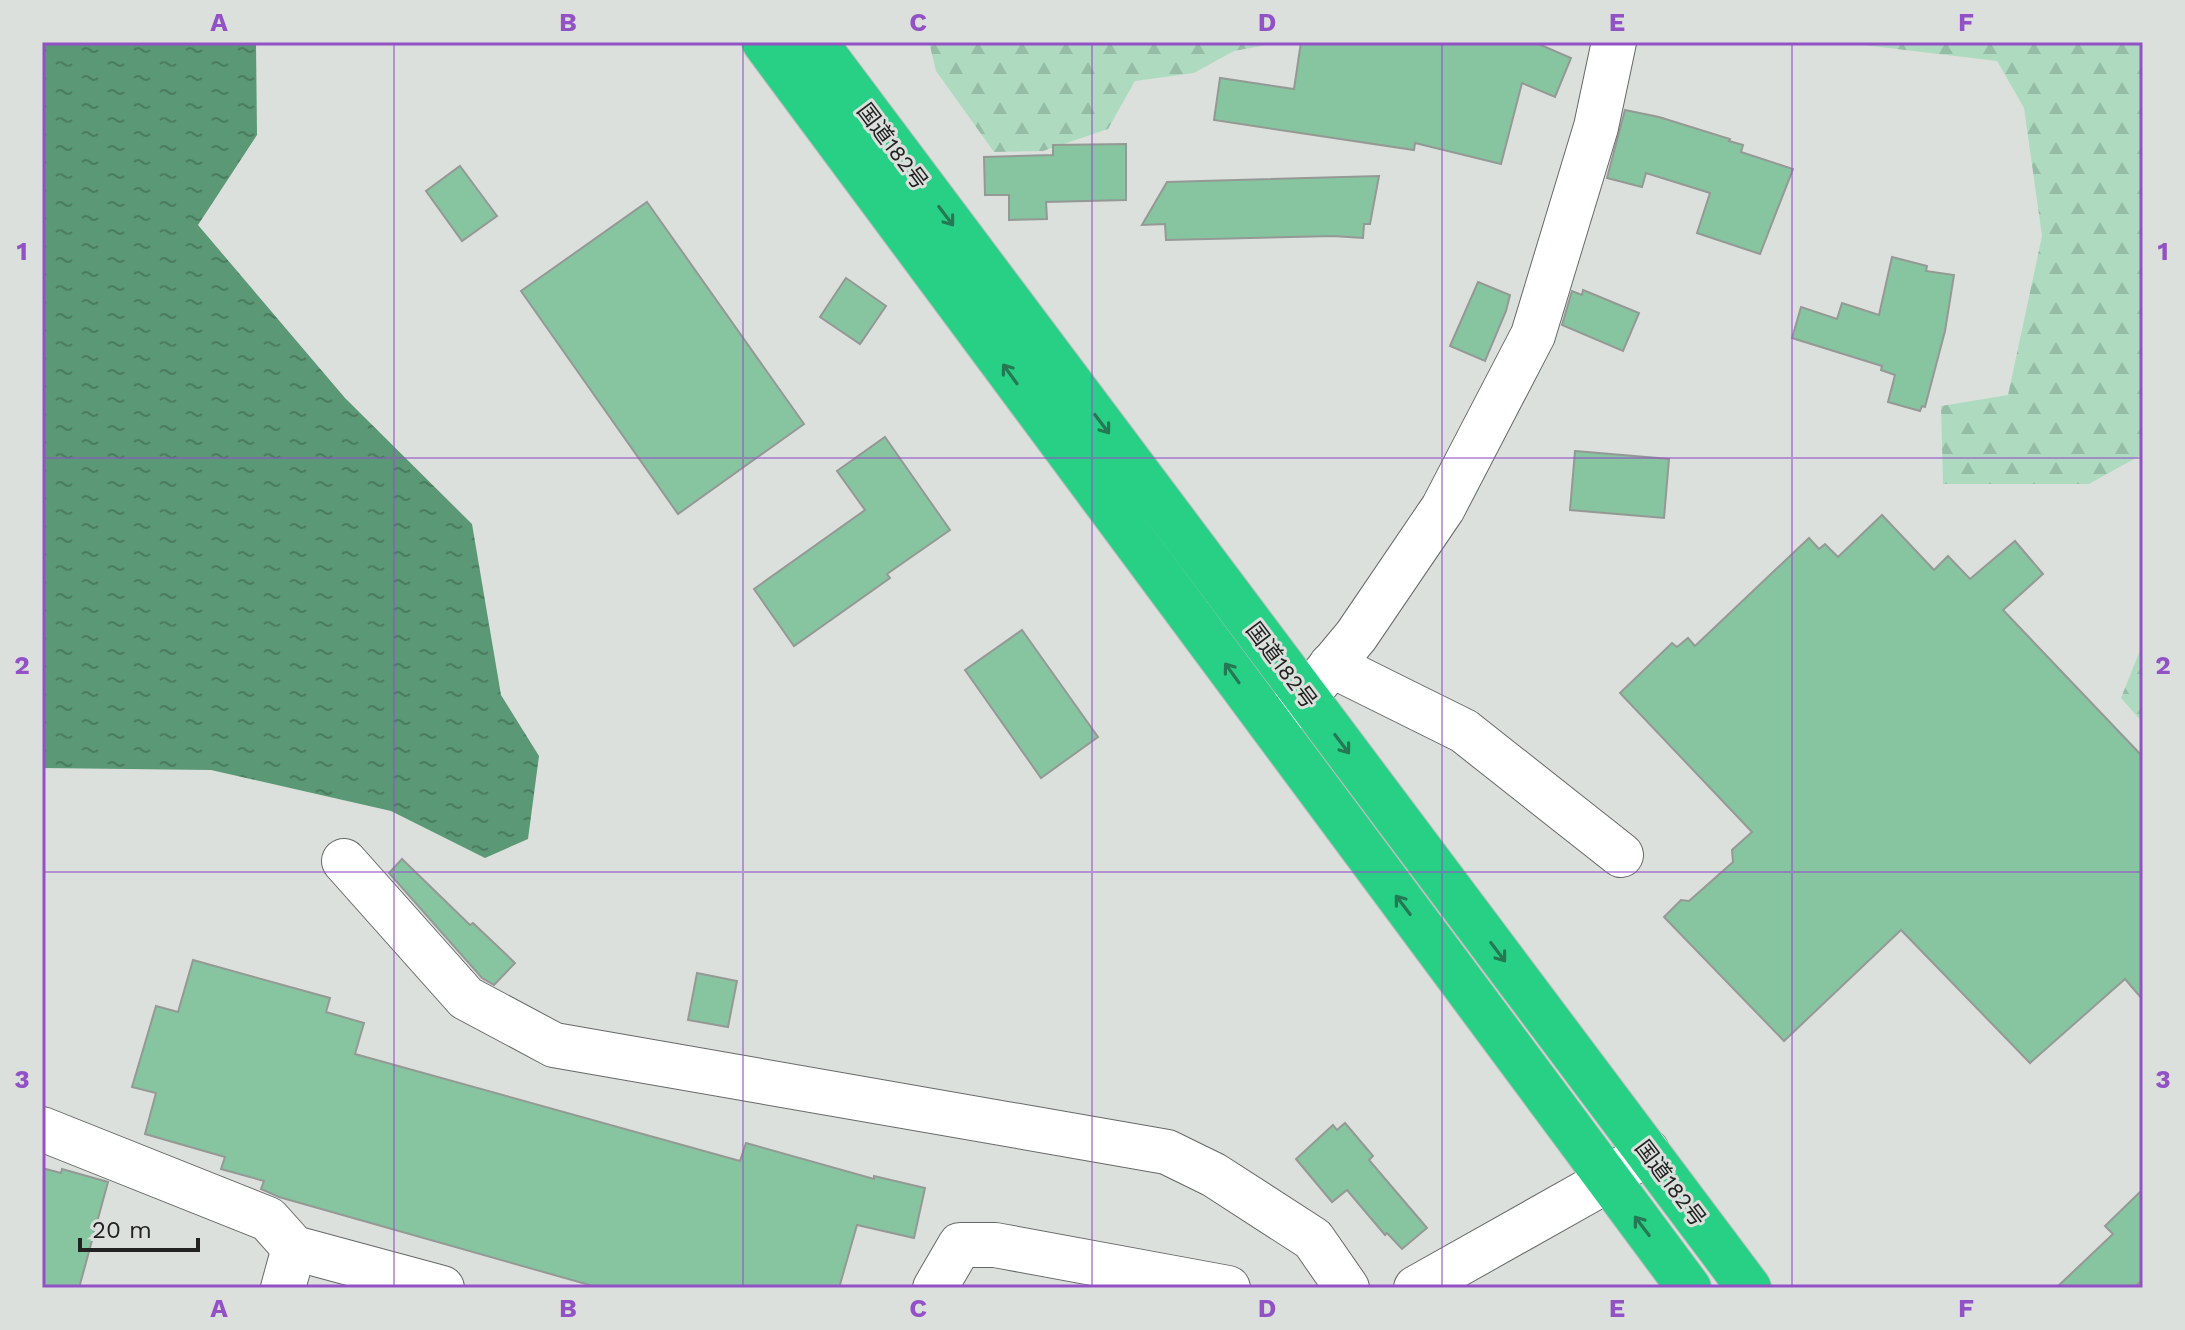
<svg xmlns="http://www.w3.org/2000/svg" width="2185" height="1330" font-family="'Work Sans','Noto Sans JP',sans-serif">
<defs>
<pattern id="forest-firs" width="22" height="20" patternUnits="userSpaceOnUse" patternTransform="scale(2)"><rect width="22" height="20" fill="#aedbbf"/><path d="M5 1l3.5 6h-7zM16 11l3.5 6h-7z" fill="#95bca4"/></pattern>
<pattern id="water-ripples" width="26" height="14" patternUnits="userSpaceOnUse" patternTransform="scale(2)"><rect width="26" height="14" fill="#5b9875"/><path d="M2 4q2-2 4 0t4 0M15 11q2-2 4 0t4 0" fill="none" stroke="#4b7c60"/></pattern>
</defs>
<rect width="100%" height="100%" fill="#dce0dd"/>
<!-- forest -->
<g fill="url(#forest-firs)">
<path d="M 929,42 L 1282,42 L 1234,51 L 1194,73 L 1135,81 L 1108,129 L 1043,151 L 994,152 L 936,71 Z"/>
<path d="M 1838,42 L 2143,42 L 2143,454 L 2089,484 L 1943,484 L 1941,406 L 2008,395 L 2042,236 L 2024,108 L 1997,61 Z"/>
<path d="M 2143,643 L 2143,723 L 2121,698 Z"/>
</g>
<!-- water -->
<path fill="url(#water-ripples)" d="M 42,42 L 256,42 L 257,135 L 198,225 L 345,398 L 472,524 L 501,695 L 539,756 L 528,839 L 485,858 L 391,811 L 211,770 L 42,768 Z"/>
<!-- building -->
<g fill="#86c5a0" stroke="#959996" stroke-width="2">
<path d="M 1301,42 L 1534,42 L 1571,58 L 1555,97 L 1522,83 L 1501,164 L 1415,143 L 1414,150 L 1214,120 L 1220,78 L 1294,89 Z"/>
<path d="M 1625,110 L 1659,117 L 1730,139 L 1729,141 L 1743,145 L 1741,152 L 1793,169 L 1760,254 L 1697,233 L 1710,193 L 1646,173 L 1642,187 L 1607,178 Z"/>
<path d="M 1126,144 L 1126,200 L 1046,202 L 1047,219 L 1009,220 L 1009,195 L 985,195 L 984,157 L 1053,155 L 1053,145 Z"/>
<path d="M 460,166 L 497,216 L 462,241 L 426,191 Z"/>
<path d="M 1379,176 L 1370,224 L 1364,224 L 1363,238 L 1333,236 L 1166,240 L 1165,224 L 1142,225 L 1167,182 Z"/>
<path d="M 647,202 L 804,424 L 678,514 L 521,291 Z"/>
<path d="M 1892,257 L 1927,266 L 1926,271 L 1954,275 L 1945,331 L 1925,407 L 1922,406 L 1920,411 L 1888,402 L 1895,375 L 1881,370 L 1882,366 L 1792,338 L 1801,307 L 1837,319 L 1842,303 L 1879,315 Z"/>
<path d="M 846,278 L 886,306 L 860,344 L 820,317 Z"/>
<path d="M 1478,282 L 1510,295 L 1506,311 L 1485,361 L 1450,346 Z"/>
<path d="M 1583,290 L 1639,313 L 1623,351 L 1562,325 L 1572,291 L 1582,295 Z"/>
<path d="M 885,437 L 950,530 L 887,574 L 890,578 L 794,646 L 754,589 L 865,510 L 837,471 Z"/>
<path d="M 1575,451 L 1669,459 L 1664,518 L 1570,510 Z"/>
<path d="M 1882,515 L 1934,570 L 1948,556 L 1970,579 L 2015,541 L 2043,574 L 2003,610 L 2143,757 L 2143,1000 L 2125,979 L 2030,1063 L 1901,930 L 1784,1041 L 1664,917 L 1681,900 L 1689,901 L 1733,862 L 1732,850 L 1752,832 L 1620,693 L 1672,643 L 1677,647 L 1688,638 L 1695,646 L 1809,538 L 1819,549 L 1825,544 L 1838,557 Z"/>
<path d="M 1022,630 L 1098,737 L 1041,778 L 965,670 Z"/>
<path d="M 402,859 L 470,925 L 473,923 L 515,963 L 494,985 L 482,978 L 389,873 Z"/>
<path d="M 193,960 L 330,998 L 326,1012 L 364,1023 L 355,1054 L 740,1161 L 746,1143 L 874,1179 L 874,1176 L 925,1188 L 914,1238 L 857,1225 L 839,1288 L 600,1288 L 279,1197 L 261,1189 L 264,1181 L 221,1169 L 225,1157 L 145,1134 L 156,1093 L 132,1087 L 156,1006 L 178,1012 Z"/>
<path d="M 697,973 L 737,981 L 728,1027 L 688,1020 Z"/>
<path d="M 1345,1123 L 1373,1156 L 1369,1160 L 1427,1228 L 1402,1249 L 1387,1233 L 1385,1235 L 1347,1190 L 1332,1202 L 1296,1159 L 1333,1125 L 1337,1130 Z"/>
<path d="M 42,1168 L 61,1173 L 62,1169 L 108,1182 L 79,1288 L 42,1288 Z"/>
<path d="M 2143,1189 L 2143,1279 L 2134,1288 L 2056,1288 L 2113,1234 L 2105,1226 Z"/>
</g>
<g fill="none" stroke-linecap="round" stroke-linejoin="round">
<defs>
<g id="minor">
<path d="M 1331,665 L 1464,731 L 1621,855"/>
<path d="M 1277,719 L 1306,696 L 1356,636 L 1443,508 L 1533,335 L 1596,127 L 1614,42"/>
<path d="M 344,861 L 466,998 L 554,1045 L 1167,1152 L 1214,1175 L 1313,1239 L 1347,1288"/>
<path d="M 42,1129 L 268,1219 L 294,1248 L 442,1288"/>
<path d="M 283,1288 L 294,1248"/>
<path d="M 935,1288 L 960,1245 L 995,1245 L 1228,1288"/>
<path d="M 1416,1288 L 1608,1180 L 1647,1151"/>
</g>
<g id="highway">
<path d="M 764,42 L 1689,1288"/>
<path d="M 815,42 L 1749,1288"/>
</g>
</defs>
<!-- minor casing -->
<use href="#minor" stroke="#656967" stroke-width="46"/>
<!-- highway casing -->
<use href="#highway" stroke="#bcbdbc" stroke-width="46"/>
<!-- minor -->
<use href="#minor" stroke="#fff" stroke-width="44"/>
<!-- highway -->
<use href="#highway" stroke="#28d086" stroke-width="44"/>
</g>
<!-- one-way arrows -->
<defs><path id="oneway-shaft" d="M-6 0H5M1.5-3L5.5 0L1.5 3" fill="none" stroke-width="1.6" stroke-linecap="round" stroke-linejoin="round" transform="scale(2)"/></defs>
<g stroke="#247954">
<use href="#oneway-shaft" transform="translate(946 216) rotate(53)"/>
<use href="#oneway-shaft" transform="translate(1010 374) rotate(-126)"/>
<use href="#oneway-shaft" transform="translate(1102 424) rotate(53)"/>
<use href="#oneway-shaft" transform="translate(1232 673) rotate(-126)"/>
<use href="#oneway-shaft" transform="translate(1342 744) rotate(53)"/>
<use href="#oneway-shaft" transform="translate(1403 905) rotate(-127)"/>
<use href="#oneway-shaft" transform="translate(1498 952) rotate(53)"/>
<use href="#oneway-shaft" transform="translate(1642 1226) rotate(-127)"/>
</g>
<!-- grid -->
<path fill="none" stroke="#9351c6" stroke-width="2" stroke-opacity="0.55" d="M 394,42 L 394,1288M 743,42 L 743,1288M 1092,42 L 1092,1288M 1442,42 L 1442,1288M 1792,42 L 1792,1288M 42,458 L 2143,458M 42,872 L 2143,872"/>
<g text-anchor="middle" stroke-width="6" stroke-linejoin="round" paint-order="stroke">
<!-- street labels -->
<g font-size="22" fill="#212221" stroke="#dce0dd">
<text transform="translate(893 146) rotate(53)" y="8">国道182号</text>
<text transform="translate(1282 665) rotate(53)" y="8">国道182号</text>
<text transform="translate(1671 1183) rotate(53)" y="8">国道182号</text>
</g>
</g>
<!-- border -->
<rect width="2185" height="1330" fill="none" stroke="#dce0dd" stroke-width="88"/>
<!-- scale -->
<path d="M80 1238v12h118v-12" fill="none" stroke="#212221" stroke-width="4"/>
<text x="92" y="1238" font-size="24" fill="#212221" stroke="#dce0dd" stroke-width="6" paint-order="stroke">20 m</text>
<rect x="44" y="44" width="2097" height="1242" fill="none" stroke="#9351c6" stroke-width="3"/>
<g font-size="26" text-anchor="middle" font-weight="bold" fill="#9351c6">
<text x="219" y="31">A</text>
<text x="568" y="31">B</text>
<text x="918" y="31">C</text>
<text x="1267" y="31">D</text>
<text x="1617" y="31">E</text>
<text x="1966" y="31">F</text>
<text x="22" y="260">1</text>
<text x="2163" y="260">1</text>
<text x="22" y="674">2</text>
<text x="2163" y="674">2</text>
<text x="22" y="1088">3</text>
<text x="2163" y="1088">3</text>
<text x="219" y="1317">A</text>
<text x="568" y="1317">B</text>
<text x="918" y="1317">C</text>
<text x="1267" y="1317">D</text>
<text x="1617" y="1317">E</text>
<text x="1966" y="1317">F</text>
</g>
</svg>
